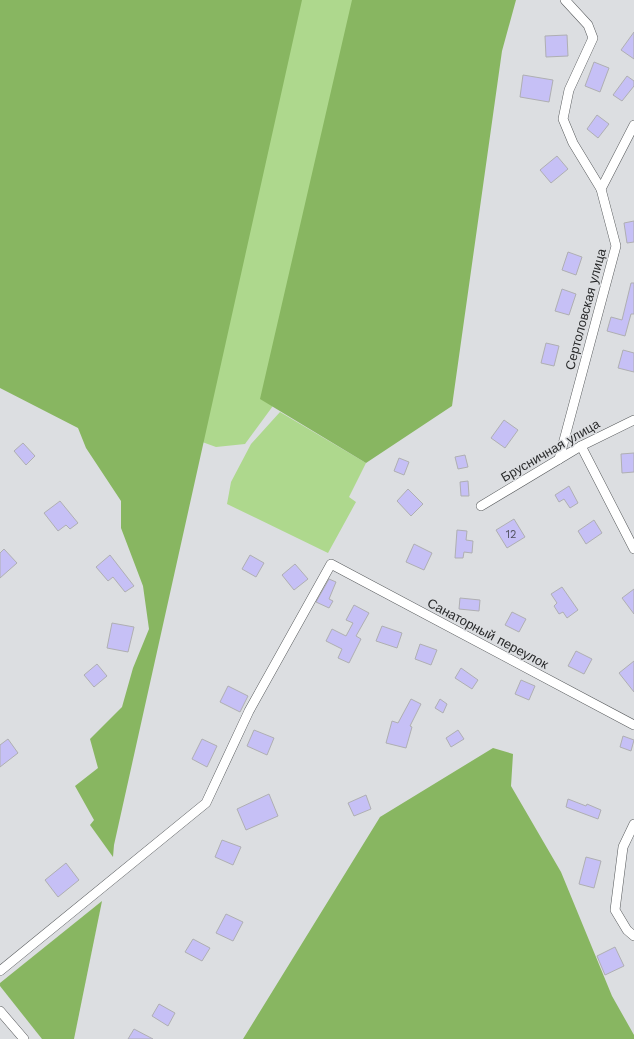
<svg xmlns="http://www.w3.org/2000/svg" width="634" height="1039" font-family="'Work Sans',sans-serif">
<rect width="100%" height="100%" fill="#dcdee1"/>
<!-- green -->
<g fill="#aed88d">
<path d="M 0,0 L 469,0 L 281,395 L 245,444 L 216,447 L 183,435 Z"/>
<path d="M 280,412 L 366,463 L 349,497 L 356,502 L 328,553 L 227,504 L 231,482 L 251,444 Z"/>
</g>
<!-- forest -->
<g fill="#88b661">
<path d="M 0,0 L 302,0 L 114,845 L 113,857 L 90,825 L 94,820 L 75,786 L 98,768 L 90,739 L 122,707 L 133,668 L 149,629 L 143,586 L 121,528 L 121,501 L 86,448 L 78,428 L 0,388 Z"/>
<path d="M 352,0 L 516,0 L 502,51 L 452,406 L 366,463 L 260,399 Z"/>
<path d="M 493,748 L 513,754 L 511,786 L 561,872 L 612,996 L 634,1035 L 634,1039 L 243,1039 L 380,817 Z"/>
<path d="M 102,901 L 74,1039 L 42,1039 L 0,986 L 0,983 Z"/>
</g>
<!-- building -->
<g fill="#c6c0f6" stroke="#afafb2">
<path d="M 634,32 L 634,59 L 621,50 Z"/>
<path d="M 567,35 L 568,56 L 546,57 L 545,36 Z"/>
<path d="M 594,62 L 609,68 L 600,92 L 585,86 Z"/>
<path d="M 523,75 L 553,80 L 549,102 L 520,97 Z"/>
<path d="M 627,76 L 634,81 L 634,86 L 622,101 L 613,95 Z"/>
<path d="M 597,115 L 609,124 L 598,138 L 587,129 Z"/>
<path d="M 557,156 L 568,169 L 551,183 L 540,170 Z"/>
<path d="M 634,221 L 634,242 L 627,243 L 624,223 Z"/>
<path d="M 568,252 L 582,257 L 576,275 L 562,270 Z"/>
<path d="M 631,283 L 634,283 L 634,314 L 631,314 L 625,336 L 607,331 L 611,317 L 622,320 Z"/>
<path d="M 562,289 L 576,294 L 569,315 L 555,311 Z"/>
<path d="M 546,343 L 559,346 L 554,366 L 541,363 Z"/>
<path d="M 623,350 L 634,353 L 634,372 L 618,368 Z"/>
<path d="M 504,420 L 518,430 L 505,448 L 491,438 Z"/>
<path d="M 23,443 L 35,456 L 26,465 L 14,451 Z"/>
<path d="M 634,453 L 634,472 L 622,473 L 621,454 Z"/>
<path d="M 465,455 L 468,467 L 458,469 L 455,457 Z"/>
<path d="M 399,458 L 409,462 L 404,475 L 394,471 Z"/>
<path d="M 468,481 L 469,496 L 461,496 L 460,482 Z"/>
<path d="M 569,486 L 578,503 L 570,508 L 564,499 L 559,502 L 555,495 Z"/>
<path d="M 408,489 L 423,504 L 411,516 L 397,501 Z"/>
<path d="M 60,501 L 78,523 L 70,529 L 66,525 L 58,531 L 44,513 Z"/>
<path d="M 514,519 L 525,537 L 507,548 L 496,530 Z"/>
<path d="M 594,520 L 602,533 L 586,544 L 578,531 Z"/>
<path d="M 457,530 L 467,531 L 466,540 L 473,541 L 472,553 L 464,552 L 463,558 L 455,558 Z"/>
<path d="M 414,544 L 432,553 L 424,570 L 406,562 Z"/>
<path d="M 4,549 L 17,563 L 0,578 L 0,553 Z"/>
<path d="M 110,555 L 134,586 L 125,592 L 113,577 L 108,581 L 96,567 Z"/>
<path d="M 250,555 L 264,563 L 256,577 L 242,569 Z"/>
<path d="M 295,564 L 308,579 L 294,590 L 282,575 Z"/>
<path d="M 329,579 L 336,582 L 329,599 L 333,601 L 329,608 L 316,602 Z"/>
<path d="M 562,587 L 578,610 L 567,618 L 563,612 L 559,614 L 554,606 L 557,603 L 551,594 Z"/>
<path d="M 634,589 L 634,614 L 622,598 Z"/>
<path d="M 460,598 L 480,600 L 479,611 L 459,609 Z"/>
<path d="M 354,605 L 369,613 L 356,636 L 361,639 L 349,663 L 338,658 L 342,649 L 326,641 L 332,629 L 346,636 L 353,623 L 346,620 Z"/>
<path d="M 512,612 L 526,619 L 519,632 L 505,625 Z"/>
<path d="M 112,623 L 134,627 L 128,652 L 107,648 Z"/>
<path d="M 382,626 L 402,633 L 397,648 L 376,641 Z"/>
<path d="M 420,644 L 437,650 L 431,665 L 415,659 Z"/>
<path d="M 576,651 L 592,659 L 584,674 L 568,666 Z"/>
<path d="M 634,661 L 634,692 L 619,673 Z"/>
<path d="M 97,664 L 107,676 L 94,687 L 84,675 Z"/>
<path d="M 461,668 L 478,680 L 472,689 L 455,678 Z"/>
<path d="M 521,680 L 535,686 L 529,700 L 515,694 Z"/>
<path d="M 228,686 L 248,696 L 240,712 L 220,702 Z"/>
<path d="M 411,699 L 421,704 L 410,726 L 412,727 L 406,748 L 386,743 L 392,721 L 398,723 Z"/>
<path d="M 440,699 L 447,704 L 443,713 L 435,708 Z"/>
<path d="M 254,730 L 274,738 L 267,755 L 247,746 Z"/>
<path d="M 458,730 L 464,739 L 451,747 L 446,738 Z"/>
<path d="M 623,736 L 634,740 L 631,751 L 620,747 Z"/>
<path d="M 8,739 L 18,753 L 0,767 L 0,745 Z"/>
<path d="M 202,739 L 217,746 L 207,767 L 192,759 Z"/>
<path d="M 269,794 L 278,816 L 246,830 L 237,809 Z"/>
<path d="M 366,795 L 371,809 L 354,816 L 348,803 Z"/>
<path d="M 568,799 L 586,806 L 587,804 L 601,810 L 598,819 L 566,807 Z"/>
<path d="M 222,840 L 241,847 L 233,865 L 215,857 Z"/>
<path d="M 586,857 L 601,861 L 594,888 L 579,884 Z"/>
<path d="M 66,863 L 79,880 L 58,897 L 45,880 Z"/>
<path d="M 226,914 L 243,922 L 233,941 L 216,933 Z"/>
<path d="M 193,939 L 210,948 L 202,961 L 185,952 Z"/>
<path d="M 615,947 L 624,966 L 605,975 L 597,956 Z"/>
<path d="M 159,1004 L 175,1013 L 168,1026 L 152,1016 Z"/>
<path d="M 134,1029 L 153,1039 L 128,1039 Z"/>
</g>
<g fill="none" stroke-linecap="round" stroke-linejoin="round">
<defs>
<g id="minor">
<path d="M 565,0 L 588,25 L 593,38 L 569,90 L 563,119 L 573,143 L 601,189"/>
<path d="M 581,446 L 634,549"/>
<path d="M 559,459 L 616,246 L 601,189 L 634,125"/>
<path d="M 481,506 L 581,446 L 634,420"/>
<path d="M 634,824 L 623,847 L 615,910 L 627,930 L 634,936"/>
<path d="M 0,971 L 206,803 L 249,711 L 331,564 L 634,725"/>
<path d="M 0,1011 L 24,1039"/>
</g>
</defs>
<!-- minor casing -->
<use href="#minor" stroke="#585b5d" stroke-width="10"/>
<!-- minor -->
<use href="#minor" stroke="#fff" stroke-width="9"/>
</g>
<g text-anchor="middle" stroke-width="3" stroke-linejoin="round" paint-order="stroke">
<!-- number labels -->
<g font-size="11" fill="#50505e">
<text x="511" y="538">12</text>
</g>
<!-- street labels -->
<g font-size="13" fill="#292a2b" stroke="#dcdee1">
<text transform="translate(585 309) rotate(-75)" y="5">Сертоловская улица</text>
<text transform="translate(550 450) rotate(-30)" y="5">Брусничная улица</text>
<text transform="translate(488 633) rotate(28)" y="5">Санаторный переулок</text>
</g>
</g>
</svg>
